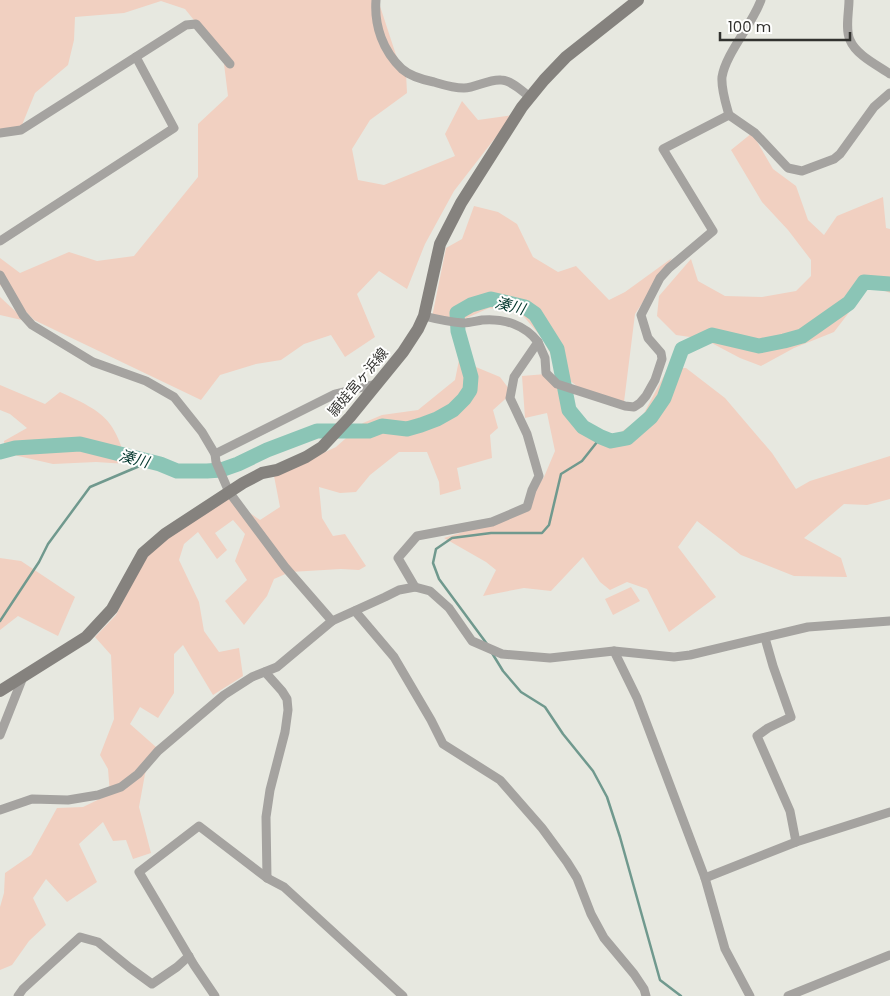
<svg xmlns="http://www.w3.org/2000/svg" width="890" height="996" font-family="Poppins,'Noto Sans JP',sans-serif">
<rect width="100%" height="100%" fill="#e7e8e0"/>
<!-- green -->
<g fill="#f1d0c1">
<path d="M 0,0 L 378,0 L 396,55 L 406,73 L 407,93 L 370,120 L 352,149 L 358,180 L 384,185 L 455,156 L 445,134 L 462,101 L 478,120 L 513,115 L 454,191 L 425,244 L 407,289 L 379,271 L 357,294 L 375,337 L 345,357 L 331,335 L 304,344 L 281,360 L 256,364 L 220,375 L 201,400 L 34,320 L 0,285 L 0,258 L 20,273 L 69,252 L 97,261 L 134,256 L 198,177 L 198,124 L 228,96 L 223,56 L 185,9 L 161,1 L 124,13 L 75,17 L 74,40 L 68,65 L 35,93 L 22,125 L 0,134 Z"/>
<path d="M 752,133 L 773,169 L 796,186 L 808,220 L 824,235 L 837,216 L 883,197 L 886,228 L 890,229 L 890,293 L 870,285 L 834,332 L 794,348 L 761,366 L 740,358 L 704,339 L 676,335 L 657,316 L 659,296 L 691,259 L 698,281 L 725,296 L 762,297 L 796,291 L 811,276 L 811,260 L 788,230 L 762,202 L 731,150 Z"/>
<path d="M 474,206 L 498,212 L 517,224 L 533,257 L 558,272 L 576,266 L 609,300 L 625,292 L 672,258 L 635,314 L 624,402 L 582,390 L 560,373 L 543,339 L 519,311 L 489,308 L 460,321 L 431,322 L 446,248 L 462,239 Z"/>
<path d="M 0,297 L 26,321 L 0,315 Z"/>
<path d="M 459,360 L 500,377 L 512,393 L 493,410 L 498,428 L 490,435 L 492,458 L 457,468 L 461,489 L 440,495 L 439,482 L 427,452 L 399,452 L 370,475 L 356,492 L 340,493 L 319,487 L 322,518 L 333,536 L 345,534 L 366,566 L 359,570 L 341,569 L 290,572 L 274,579 L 267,596 L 244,625 L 225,601 L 247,580 L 235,561 L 245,534 L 233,520 L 215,533 L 227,550 L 217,559 L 198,532 L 184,544 L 179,560 L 199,602 L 204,631 L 219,652 L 239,648 L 243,676 L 213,695 L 183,645 L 174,654 L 174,693 L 158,718 L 140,707 L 130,724 L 156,747 L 145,774 L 139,807 L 151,853 L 133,859 L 126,840 L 113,841 L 103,822 L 79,844 L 97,882 L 67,902 L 46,879 L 33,898 L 46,925 L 29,941 L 12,965 L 0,970 L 0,907 L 4,893 L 5,873 L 31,855 L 57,808 L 83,807 L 110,794 L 108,769 L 100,755 L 114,719 L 111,655 L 95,637 L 116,615 L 147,555 L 177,531 L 228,498 L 260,520 L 280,507 L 274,476 L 336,447 L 363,423 L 382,415 L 418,410 L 455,380 Z"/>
<path d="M 668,368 L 686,368 L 725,398 L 772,453 L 796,489 L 810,481 L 890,456 L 890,499 L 867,505 L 844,504 L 804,538 L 841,558 L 847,577 L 794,576 L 741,555 L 697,521 L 678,547 L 716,597 L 669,632 L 647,589 L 627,582 L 610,590 L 600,582 L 583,557 L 551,591 L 524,588 L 483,596 L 496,570 L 486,562 L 444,538 L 519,514 L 544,477 L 555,451 L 547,413 L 525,418 L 522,376 L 546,374 L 587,421 L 610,440 L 642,417 Z"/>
<path d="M 0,385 L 45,404 L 60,392 C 77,400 102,410 112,427 C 119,438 123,451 127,464 L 96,462 L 53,464 L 5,453 L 4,441 L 27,428 L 10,414 L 0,410 Z"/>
<path d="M 0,558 L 21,561 L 75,597 L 58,636 L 18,616 L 0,630 Z"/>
<path d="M 631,587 L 640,601 L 613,615 L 605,599 Z"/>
</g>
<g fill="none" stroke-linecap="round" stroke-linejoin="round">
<!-- stream -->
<g stroke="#70998e" stroke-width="2.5">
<path d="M 0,621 L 39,562 L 48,544 L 90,487 L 149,462"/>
<path d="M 487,644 L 439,579 L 433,563 L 436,549 L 452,538 L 491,533 L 542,533 L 549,525 L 561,474 L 582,461 L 601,437"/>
<path d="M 492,653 L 503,671 L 521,692 L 545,707 L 563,734 L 593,771 L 607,797 L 620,837 L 660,980 L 681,996"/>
</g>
<!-- river -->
<path stroke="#8bc5b6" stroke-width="15" d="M 0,452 L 15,448 L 80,444 L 160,464 L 177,471 L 207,471 L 221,470 L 238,464 L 267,450 L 317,431 L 369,431 L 382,426 L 407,429 L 421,425 L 437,419 L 453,410 L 464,399 L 470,390 L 471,377 L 458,331 L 457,313 L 471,305 L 491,299 L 525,307 L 535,314 L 557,349 L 569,410 L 583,427 L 601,437 L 611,441 L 627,438 L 651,417 L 664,398 L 682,349 L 712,335 L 759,346 L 784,341 L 802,336 L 849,303 L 864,282 L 890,284"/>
<!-- minor -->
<g stroke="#a5a3a0" stroke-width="9">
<path d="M 376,0 C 374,26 383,51 402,69 C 410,76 424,80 434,82 C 444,85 453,88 464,88 C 476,88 488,79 501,80 C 511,80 522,91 530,97"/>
<path d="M 761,0 C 752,25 726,53 722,77 C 721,89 726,104 729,115 L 755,133 L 788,168 L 802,171 L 834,159 L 840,154 L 874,107 L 890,93"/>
<path d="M 849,0 C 849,12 845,29 850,40 C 856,55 877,65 890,74"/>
<path d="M 0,133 L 21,130 L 186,25 L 196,24 L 230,64"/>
<path d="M 0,241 L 174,128 L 136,57"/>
<path d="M 0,275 L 23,315 L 32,325 L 93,362 L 146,381 L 174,397 L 202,432 L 215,454 L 216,462 L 229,492 L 285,567 L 332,621"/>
<path d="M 538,342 L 545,358 L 546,373 L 557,384 L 625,406 L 634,407 L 640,403 L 646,396 L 655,380 L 662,359 L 661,353 L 648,338 L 641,315 L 660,278 L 669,268 L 713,231 L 663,149 L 729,115"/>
<path d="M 215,454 L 335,394 L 376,384"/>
<path d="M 415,587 L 398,558 L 417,536 L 492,522 L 527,507 L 532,490 L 539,476 L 527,434 L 510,398 L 514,377 L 538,342 C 525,325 504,318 482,320 C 476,321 469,323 463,323 C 450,322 436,319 424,316"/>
<path d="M 355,611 L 394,657 L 431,720 L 443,744 L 500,780 L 542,828 L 567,862 L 577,878 L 591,914 L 604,938 L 634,974 L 644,989 L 646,996"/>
<path d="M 765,638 L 773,666 L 791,717 L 768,728 L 757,736 L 790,811 L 796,842"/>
<path d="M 614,651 L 637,698 L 705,878 L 725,949 L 750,996"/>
<path d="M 265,672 L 282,691 L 287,699 L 288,710 L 285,732 L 270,790 L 266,817 L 267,878"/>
<path d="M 0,735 L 23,677"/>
<path d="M 0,810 L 32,799 L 68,800 L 98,795 L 121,787 L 138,774 L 158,751 L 224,695 L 252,677 L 277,667 L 332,621 L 385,597 L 399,590 L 415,587 L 430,591 L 449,608 L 472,641 L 502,654 L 550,658 L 614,651 L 674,657 L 690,655 L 808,627 L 890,621"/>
<path d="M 705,878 L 796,842 L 890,812"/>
<path d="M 18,996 L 23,989 L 80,937 L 98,942 L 130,968 L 152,984 L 177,967 L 189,956"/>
<path d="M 215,996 L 194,965 L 139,872 L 199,826 L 267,878 L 284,887 L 403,996"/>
<path d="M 788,996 L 890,955"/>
</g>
<!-- secondary -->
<path stroke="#85827e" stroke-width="12" d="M 0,691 L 86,637 L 112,609 L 143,553 L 165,534 L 243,483 L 262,473 L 277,470 L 306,457 L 322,447 L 350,417 L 403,352 L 418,329 L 424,316 L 440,244 L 461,203 L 522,107 L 544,80 L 566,57 L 638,0"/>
</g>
<g text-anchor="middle" stroke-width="4" stroke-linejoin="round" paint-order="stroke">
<!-- street labels -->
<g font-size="14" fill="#32322f" stroke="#fffffe">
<text transform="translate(358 382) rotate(-50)" y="5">頴娃宮ヶ浜線</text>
</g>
<!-- water labels -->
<g font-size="15" font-style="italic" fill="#00362c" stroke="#fffffe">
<text transform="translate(510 306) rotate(15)" y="5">湊川</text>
<text transform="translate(134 459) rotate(15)" y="5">湊川</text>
</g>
</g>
<!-- scale -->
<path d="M720 32v8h130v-8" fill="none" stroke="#32322f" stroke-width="2.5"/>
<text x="728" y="32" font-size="15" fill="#32322f" stroke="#fffffe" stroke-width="4" paint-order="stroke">100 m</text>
</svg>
